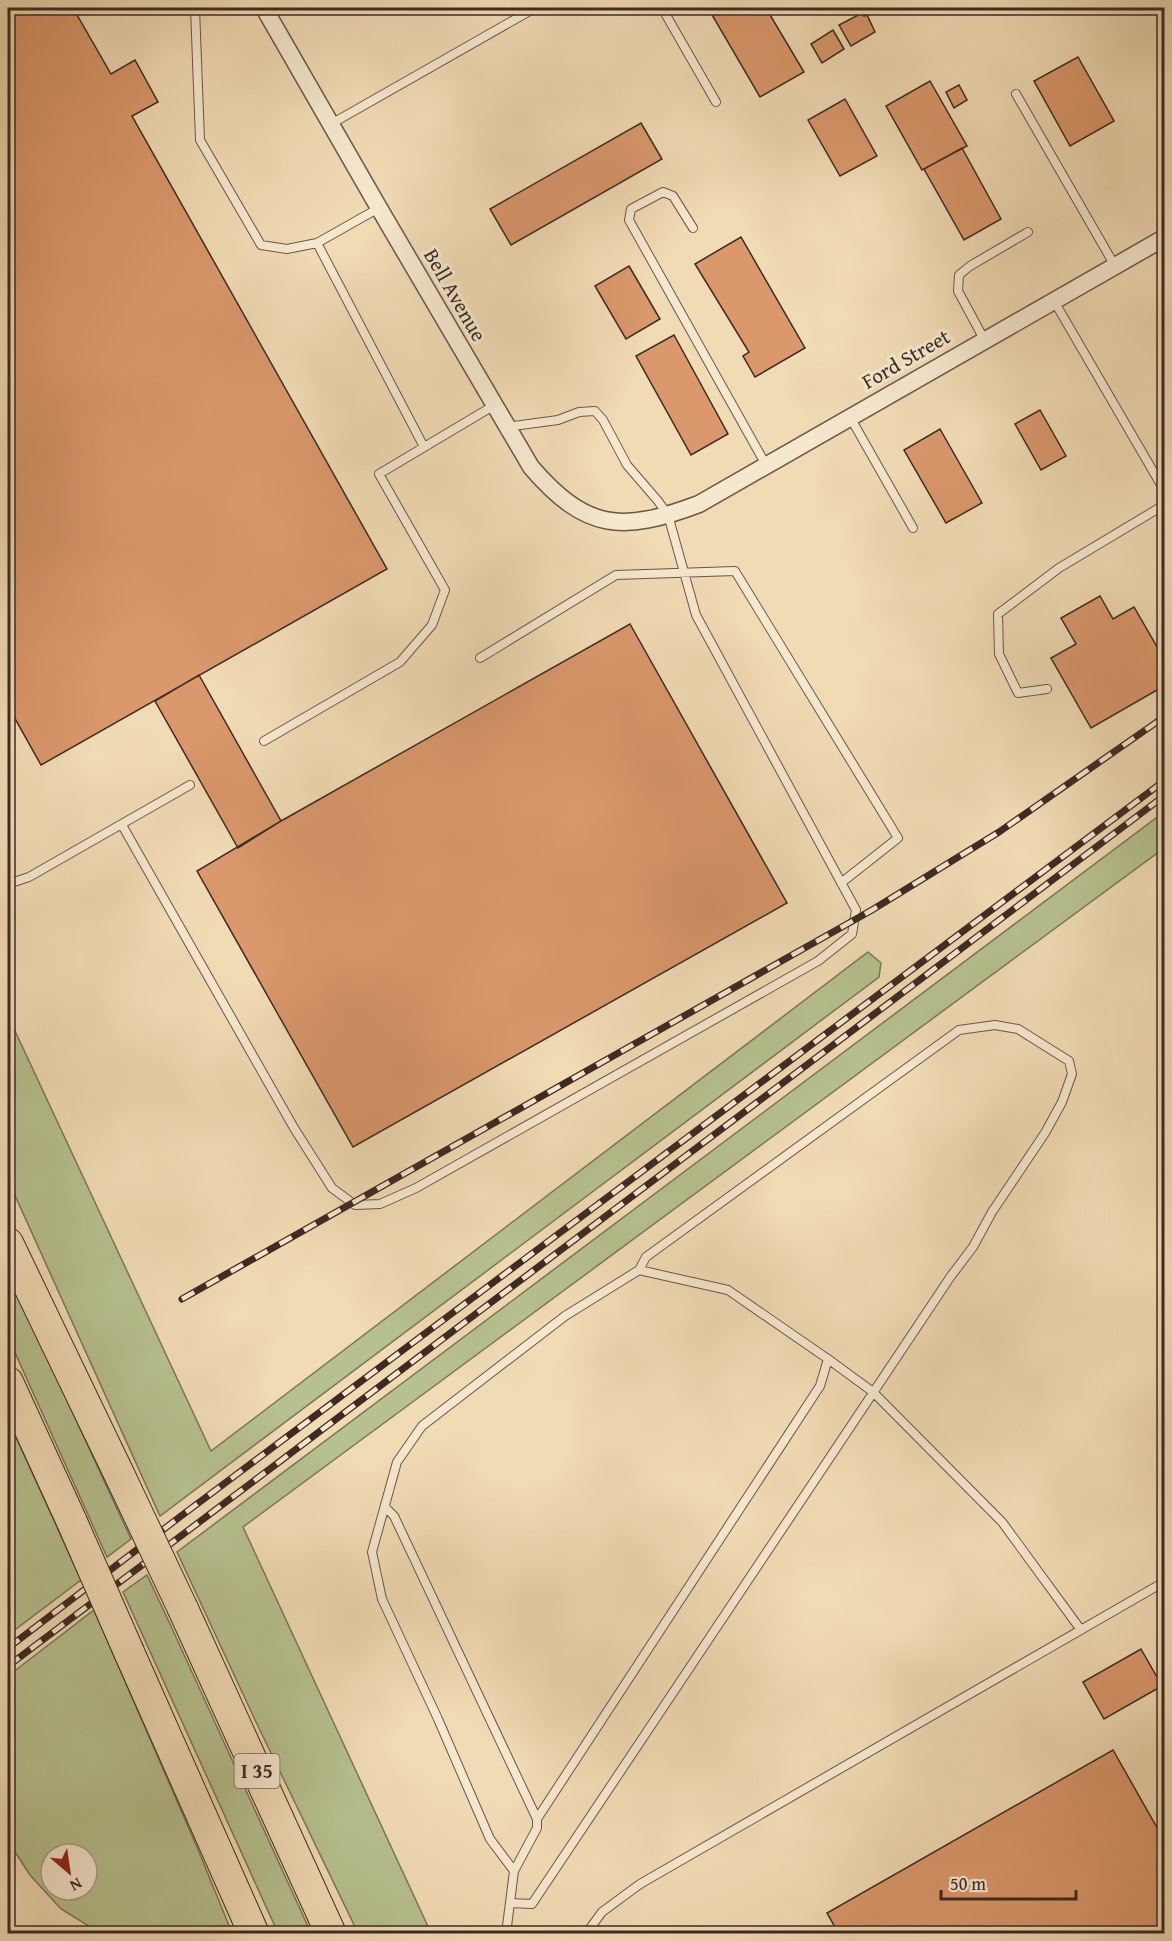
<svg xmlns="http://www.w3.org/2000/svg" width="1172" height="1941" font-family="'Gentium Book Plus',serif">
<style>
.green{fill:#b7c190;stroke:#7a765a;stroke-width:1.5;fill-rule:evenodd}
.building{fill:#da986c;stroke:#3c2a23;stroke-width:1.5}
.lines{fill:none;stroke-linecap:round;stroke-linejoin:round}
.service-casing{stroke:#695648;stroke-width:10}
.minor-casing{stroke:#695648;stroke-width:19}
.motorway-casing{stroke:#3c2a23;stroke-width:32}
.service{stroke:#f6e8cf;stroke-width:8}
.minor{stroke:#f6e8cf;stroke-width:16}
.motorway{stroke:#f1dbb5;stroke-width:30}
.rail-casing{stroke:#3c2a23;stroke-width:7}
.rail{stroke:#f6e8cf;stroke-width:4.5;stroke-dasharray:14;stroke-linecap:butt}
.motorway-bridge-casing{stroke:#3c2a23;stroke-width:32;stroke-linecap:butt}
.motorway-bridge{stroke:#f1dbb5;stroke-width:30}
.labels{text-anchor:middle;stroke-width:6;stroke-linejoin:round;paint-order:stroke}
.shield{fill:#f6e8cf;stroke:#746357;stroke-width:1.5}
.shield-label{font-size:20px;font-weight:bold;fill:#3c2a23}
.street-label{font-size:21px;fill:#3c2a23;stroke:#f6e8cf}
</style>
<rect width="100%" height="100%" fill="#f1dbb5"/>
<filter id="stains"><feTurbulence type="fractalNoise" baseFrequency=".00333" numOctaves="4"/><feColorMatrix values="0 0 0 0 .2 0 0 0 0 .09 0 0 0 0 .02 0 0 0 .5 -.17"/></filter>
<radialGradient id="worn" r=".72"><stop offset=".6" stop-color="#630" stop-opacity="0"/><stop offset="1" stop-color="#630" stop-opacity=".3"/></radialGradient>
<!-- green -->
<path class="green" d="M1164,812V848L243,1527L431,1933H358L256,1722L177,1552Z
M868,952L881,963L879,977L160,1516L8,1180V1016L211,1451Z
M8,1273L131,1539L107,1557L8,1337Z
M8,1420L81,1580L8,1635Z
M147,1575L170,1624L311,1933H278L123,1592Z
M94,1610L197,1847L232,1933H100L61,1909L30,1875L8,1841V1676ZM51,1854H87V1890H51Z"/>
<!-- building -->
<path class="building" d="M8,8H73L111,74L135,60L158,102L132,116L387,569L41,765L8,706Z
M708,8H766L804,72L760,97Z
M862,13L864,16L867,15L875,32L851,46L839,25Z
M833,30L844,49L822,63L811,44Z
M1078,57L1114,121L1070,146L1034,81Z
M930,81L967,146L922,170L886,106Z
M959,85L967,100L954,108L946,92Z
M845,99L877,156L840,176L808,120Z
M641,123L662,159L511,245L490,209Z
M962,148L1001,219L964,240L924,169Z
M741,237L805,348L755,377L743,356L749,352L695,264Z
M629,266L660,319L626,339L595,286Z
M674,335L728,434L691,455L636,356Z
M1040,410L1066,456L1041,470L1015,424Z
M940,429L982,503L946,523L904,450Z
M1100,596L1113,619L1134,607L1164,659V686L1091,728L1051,658L1076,644L1061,618Z
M630,624L787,903L353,1147L197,871L281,821Z
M199,675L281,821L238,848L155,701Z
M1141,1649L1162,1686L1104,1719L1083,1682Z
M1113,1750L1164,1840V1934H839L827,1913Z"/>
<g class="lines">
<defs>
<path id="service" d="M195,8L200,140L261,245L287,249L317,243L379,208
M662,8L716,102
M1016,94L1115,266
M331,124L535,8
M693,228L673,196L663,192L631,209L629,220L766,465
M317,243L424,447
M1054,301L1164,490
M985,341L958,291L959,275L970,266L1028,232
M850,417L913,528
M480,658L616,575L735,571L898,838L841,883
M1047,689L1018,693L999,654L998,614L1059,568L1164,505
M264,741L400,662L432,625L445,590L379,474L493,406
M122,825L294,1128L332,1188L355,1205L380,1204L416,1188L818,961L852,934L856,910L696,615L668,515L658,501L627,465L603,420L595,411L579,412L558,420L506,427
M8,884L29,877L190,785
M828,1359L873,1392L1002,1522L1081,1630
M385,1507L394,1516L537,1819
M510,1903L532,1904L951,1276L973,1247L992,1212L1045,1133L1062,1102L1072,1074L1069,1061L1018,1029L995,1025L959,1030L646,1257L639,1270L565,1316L422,1426L397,1462L372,1552L382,1599L438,1719L490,1839L514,1871
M506,1934L514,1871L537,1828V1819L820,1386L828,1359L728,1290L639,1270
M586,1934L602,1912L640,1884L1164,1582"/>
<path id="minor" d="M264,8L379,208L531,467C586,531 622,533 699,504L1164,238"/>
<path id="motorway" d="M8,1243L121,1478
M8,1382L72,1522
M183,1609L331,1934
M129,1652L254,1934"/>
</defs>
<!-- service casing -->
<use href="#service" class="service-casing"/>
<!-- minor casing -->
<use href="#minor" class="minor-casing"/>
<!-- motorway casing -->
<use href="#motorway" class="motorway-casing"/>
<!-- service -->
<use href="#service" class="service"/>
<!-- minor -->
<use href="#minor" class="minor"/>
<!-- motorway -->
<use href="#motorway" class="motorway"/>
<defs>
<path id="rail" d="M182,1299L872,910L999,832L1164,717
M8,1648L181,1516L1164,781
M8,1666L1164,796"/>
</defs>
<!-- rail casing -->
<use href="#rail" class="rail-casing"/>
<!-- rail -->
<use href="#rail" class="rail"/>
<defs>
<path id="motorway-bridge" d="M121,1478L183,1609
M72,1522L129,1652"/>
</defs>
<!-- motorway-bridge casing -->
<use href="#motorway-bridge" class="motorway-bridge-casing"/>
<!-- motorway-bridge -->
<use href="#motorway-bridge" class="motorway-bridge"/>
</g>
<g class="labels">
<!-- shield labels -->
<rect class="shield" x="234.5" y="1754" width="45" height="34" rx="4.5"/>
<g class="shield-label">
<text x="257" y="1778">I 35</text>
</g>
<!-- street labels -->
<g class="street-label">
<text transform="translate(455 295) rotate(60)" y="7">Bell Avenue</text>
<text transform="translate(906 359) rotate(-30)" y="7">Ford Street</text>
</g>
</g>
<!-- margin -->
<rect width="1172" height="1941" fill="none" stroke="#f1dbb5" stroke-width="30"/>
<rect x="9" y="9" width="1154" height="1923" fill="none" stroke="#3c2a23" stroke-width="3"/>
<rect x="15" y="15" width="1142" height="1911" fill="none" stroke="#3c2a23" stroke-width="1.5"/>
<!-- north arrow -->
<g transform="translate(69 1872) rotate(151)"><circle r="28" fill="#f6e8cf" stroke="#ac9c8a" stroke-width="1.5"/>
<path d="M0-4.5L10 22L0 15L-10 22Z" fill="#8f2418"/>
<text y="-9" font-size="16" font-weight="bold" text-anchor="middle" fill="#3c2a23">N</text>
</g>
<!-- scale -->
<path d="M941 1890v9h135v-9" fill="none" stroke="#3c2a23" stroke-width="3"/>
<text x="950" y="1890" font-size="18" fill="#3c2a23" stroke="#f6e8cf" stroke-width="4.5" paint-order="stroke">50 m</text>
<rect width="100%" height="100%" filter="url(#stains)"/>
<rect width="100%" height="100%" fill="url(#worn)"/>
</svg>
